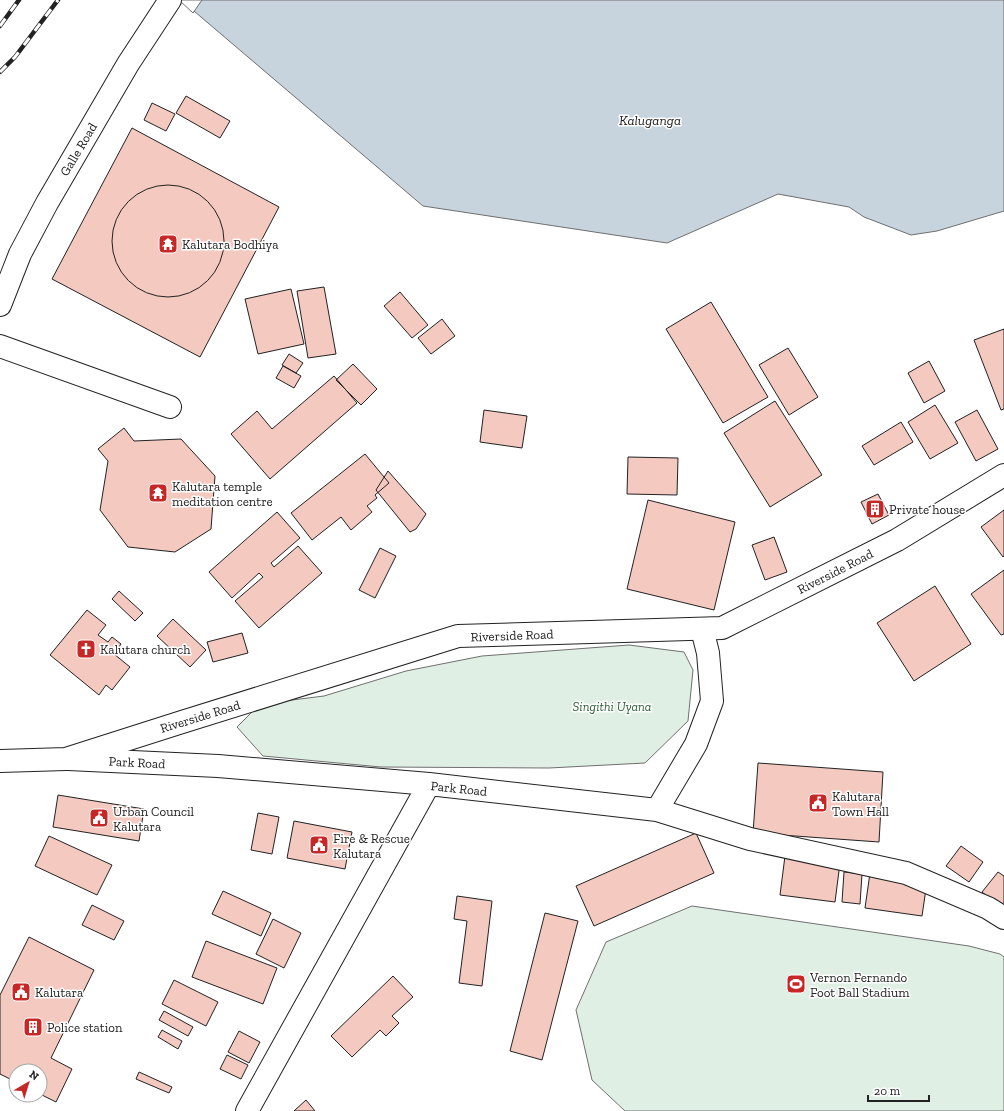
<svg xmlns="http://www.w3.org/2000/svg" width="1004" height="1111" font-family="'Zilla Slab',serif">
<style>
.green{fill:#e0efe3;stroke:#6f6f6f}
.water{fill:#c7d3dd;stroke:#6f6f6f}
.pier{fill:#fff;stroke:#6f6f6f}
.building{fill:#f3c9c0;stroke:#222}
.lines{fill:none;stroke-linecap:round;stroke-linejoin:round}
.minor-casing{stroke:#222;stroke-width:24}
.major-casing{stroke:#222;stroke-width:24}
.highway-casing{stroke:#222;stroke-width:24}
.minor{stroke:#fff;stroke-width:22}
.major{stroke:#fff;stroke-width:22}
.highway{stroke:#fff;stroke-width:22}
.rail-casing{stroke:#222;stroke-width:4.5}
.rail{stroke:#fff;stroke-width:3;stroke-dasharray:9;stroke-linecap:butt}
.labels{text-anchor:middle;stroke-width:3;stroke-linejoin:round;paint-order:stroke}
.street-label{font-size:13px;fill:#222;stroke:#fff}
.poi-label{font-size:13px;fill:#222;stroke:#fff;text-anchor:start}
.park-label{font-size:13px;font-style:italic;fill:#2f5e38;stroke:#fff}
.water-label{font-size:14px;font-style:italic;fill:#222;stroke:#fff}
</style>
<rect width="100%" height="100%" fill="#fff"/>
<!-- green -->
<path class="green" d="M629,645L684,652L693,670L688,721L645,763L549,768L381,767L263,756L237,727L260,704L324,696L406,671L482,656Z
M692,906L969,946L1000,954L1004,957V1111H625L592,1080L576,1010L606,942Z"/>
<!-- water -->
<path class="water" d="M181,0H1004V211L937,231L911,235L864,217L849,207L778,194L667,243L423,206Z"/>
<!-- pier -->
<path class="pier" d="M179,0H202L193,13Z"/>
<!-- building -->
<path class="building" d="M186,96L230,121L220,138L176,113Z
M152,103L175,114L166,131L144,120Z
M132,128L279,207L200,357L52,279Z
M112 241a56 56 0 1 1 112 0a56 56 0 1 1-112 0Z
M324,287L336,354L308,358L297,291Z
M291,289L304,344L258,354L245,299Z
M400,292L428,325L412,338L384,306Z
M711,302L768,397L723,423L666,329Z
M442,319L455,336L431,354L418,338Z
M1004,329V409L1001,410L974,340Z
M788,348L818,397L789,415L759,365Z
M289,354L303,363L296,373L282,365Z
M929,361L945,391L924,403L908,373Z
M353,364L377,389L361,405L336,380Z
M283,366L301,376L294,388L276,378Z
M334,376L357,403L270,479L231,434L257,411L272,429Z
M775,401L822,475L770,507L724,433Z
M935,405L958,443L930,459L908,422Z
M484,410L527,416L522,448L480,442Z
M977,410L998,449L976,461L955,422Z
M901,422L913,442L874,465L862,446Z
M124,428L134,441L181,439L215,476L211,529L175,552L128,547L100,510L108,461L98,449Z
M365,454L389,483L375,495L377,498L367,506L372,512L351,530L341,517L312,540L291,513Z
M628,457L678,458L677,495L627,494Z
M388,471L426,514L416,529L410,532L376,490Z
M878,494L889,515L872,524L861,502Z
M648,500L735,522L714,610L627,589Z
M1004,510V556L1003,557L981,527Z
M277,512L300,538L271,563L274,567L298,546L322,573L259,628L235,601L263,577L259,573L232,598L209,572Z
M774,537L787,572L765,580L752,545Z
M380,548L396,556L375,598L359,590Z
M1004,570V634L1001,635L971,594Z
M935,586L971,644L914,681L877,623Z
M119,591L143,613L135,621L112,599Z
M87,610L106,625L98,635L108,642L112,637L121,644L114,654L130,667L112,690L106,685L99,695L50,655Z
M173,619L206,650L190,667L157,636Z
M242,633L248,653L213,662L207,642Z
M758,763L883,772L879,842L753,833Z
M58,795L144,809L139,841L53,827Z
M258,813L279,817L272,854L251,850Z
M294,821L352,832L345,869L287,858Z
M696,833L714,873L594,926L576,886Z
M49,836L112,865L97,895L35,866Z
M961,846L983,862L969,882L946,866Z
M785,856L840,863L835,902L780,895Z
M844,872L862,874L860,904L842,902Z
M998,872L1004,876V910L982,892Z
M870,873L927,882L922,916L865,908Z
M223,891L271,913L261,936L212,914Z
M457,896L492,901L482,986L459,983L467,921L454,919Z
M92,905L124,921L114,940L82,925Z
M545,913L578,921L542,1060L510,1051Z
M273,919L301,933L284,968L256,954Z
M29,937L94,970L51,1058L72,1069L56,1102L40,1094V1071H16V1082L0,1074V995Z
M206,941L277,968L263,1004L192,977Z
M393,976L413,997L392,1016L399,1023L386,1036L380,1030L352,1057L331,1036Z
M174,980L218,1002L206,1026L162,1004Z
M164,1011L193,1027L188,1036L159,1020Z
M162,1030L182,1041L178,1049L158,1037Z
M239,1031L260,1042L249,1063L228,1052Z
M227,1055L248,1065L241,1079L220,1069Z
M139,1072L172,1087L169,1093L136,1079Z
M306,1100L315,1111H294Z"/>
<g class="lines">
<defs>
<path id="minor" d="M0,346L170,407
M68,759L218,766L429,784L657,810L696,744L712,701L708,653L702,629
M657,810L750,839L906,873L988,908L1004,918
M247,1111L429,784"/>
<path id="major" d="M0,761L66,759L182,722L458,636L722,628L897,540L1004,475"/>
<path id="highway" d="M0,305L20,254L47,203L128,64L170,0"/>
</defs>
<!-- minor casing -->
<use href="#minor" class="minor-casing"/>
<!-- major casing -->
<use href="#major" class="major-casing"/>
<!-- highway casing -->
<use href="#highway" class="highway-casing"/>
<!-- minor -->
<use href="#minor" class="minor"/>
<!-- major -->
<use href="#major" class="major"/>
<!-- highway -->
<use href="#highway" class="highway"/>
<defs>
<path id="rail" d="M0,26L19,0
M0,72L15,57L58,0"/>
</defs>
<!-- rail casing -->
<use href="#rail" class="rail-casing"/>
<!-- rail -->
<use href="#rail" class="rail"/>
</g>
<!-- icons -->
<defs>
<symbol id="temple-square" viewBox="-11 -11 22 22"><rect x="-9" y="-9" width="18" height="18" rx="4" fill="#c62828" stroke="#fff"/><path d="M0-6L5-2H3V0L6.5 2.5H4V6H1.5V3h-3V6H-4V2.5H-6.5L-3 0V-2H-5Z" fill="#fff"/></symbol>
<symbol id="building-square" viewBox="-11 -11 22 22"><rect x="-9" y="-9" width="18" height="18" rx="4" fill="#c62828" stroke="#fff"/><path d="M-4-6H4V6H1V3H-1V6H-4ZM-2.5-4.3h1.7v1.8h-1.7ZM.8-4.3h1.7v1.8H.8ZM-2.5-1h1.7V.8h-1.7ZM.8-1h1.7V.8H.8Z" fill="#fff"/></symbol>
<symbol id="church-square" viewBox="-11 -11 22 22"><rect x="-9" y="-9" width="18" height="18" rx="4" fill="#c62828" stroke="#fff"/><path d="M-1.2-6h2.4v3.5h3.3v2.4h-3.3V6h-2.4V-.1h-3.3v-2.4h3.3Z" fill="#fff"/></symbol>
<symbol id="civic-square" viewBox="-11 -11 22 22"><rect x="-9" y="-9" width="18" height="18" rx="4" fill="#c62828" stroke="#fff"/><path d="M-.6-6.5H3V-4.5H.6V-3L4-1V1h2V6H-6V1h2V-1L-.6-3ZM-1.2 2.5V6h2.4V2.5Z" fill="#fff"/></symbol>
<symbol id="stadium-square" viewBox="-11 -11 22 22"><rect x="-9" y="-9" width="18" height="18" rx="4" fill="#c62828" stroke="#fff"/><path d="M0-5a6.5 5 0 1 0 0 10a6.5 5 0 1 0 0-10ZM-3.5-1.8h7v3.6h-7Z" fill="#fff"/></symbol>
</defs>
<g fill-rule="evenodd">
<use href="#temple-square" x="157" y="233" width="22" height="22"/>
<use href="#temple-square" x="147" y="482" width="22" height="22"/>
<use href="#building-square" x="864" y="498" width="22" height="22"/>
<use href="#church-square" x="75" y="638" width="22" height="22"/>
<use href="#civic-square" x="807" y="792" width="22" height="22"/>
<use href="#civic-square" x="88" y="807" width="22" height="22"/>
<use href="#civic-square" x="308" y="834" width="22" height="22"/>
<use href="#stadium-square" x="785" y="973" width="22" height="22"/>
<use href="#civic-square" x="10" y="981" width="22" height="22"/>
<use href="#building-square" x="22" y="1016" width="22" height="22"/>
</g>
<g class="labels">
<!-- street labels -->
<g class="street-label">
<text transform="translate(78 149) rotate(-59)" y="5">Galle Road</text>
<text transform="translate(835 571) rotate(-27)" y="5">Riverside Road</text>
<text transform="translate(512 635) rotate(-2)" y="5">Riverside Road</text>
<text transform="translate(200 716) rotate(-17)" y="5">Riverside Road</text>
<text transform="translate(137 762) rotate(3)" y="5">Park Road</text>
<text transform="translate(459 788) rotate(6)" y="5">Park Road</text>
</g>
<!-- poi labels -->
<g class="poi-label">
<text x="182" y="249">Kalutara Bodhiya</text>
<text x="172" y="491">Kalutara temple<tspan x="172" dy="15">meditation centre</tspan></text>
<text x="889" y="514">Private house</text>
<text x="100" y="654">Kalutara church</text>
<text x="832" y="801">Kalutara<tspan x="832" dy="15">Town Hall</tspan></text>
<text x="113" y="816">Urban Council<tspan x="113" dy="15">Kalutara</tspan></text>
<text x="333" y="843">Fire &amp; Rescue<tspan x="333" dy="15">Kalutara</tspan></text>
<text x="810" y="982">Vernon Fernando<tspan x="810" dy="15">Foot Ball Stadium</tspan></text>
<text x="35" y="997">Kalutara</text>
<text x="47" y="1032">Police station</text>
</g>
<!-- park labels -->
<g class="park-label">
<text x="612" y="711">Singithi Uyana</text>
</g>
<!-- water labels -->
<g class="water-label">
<text x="650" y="125">Kaluganga</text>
</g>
</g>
<!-- north arrow -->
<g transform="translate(28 1083) rotate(38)"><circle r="19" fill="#ffffff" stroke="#a7a7a7"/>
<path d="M0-3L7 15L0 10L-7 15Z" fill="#c62828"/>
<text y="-6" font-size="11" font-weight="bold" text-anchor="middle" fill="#222222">N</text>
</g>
<!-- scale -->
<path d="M868 1095v6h61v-6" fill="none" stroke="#222222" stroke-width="2"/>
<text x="874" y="1095" font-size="12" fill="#222222" stroke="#ffffff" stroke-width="3" paint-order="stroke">20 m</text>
</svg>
